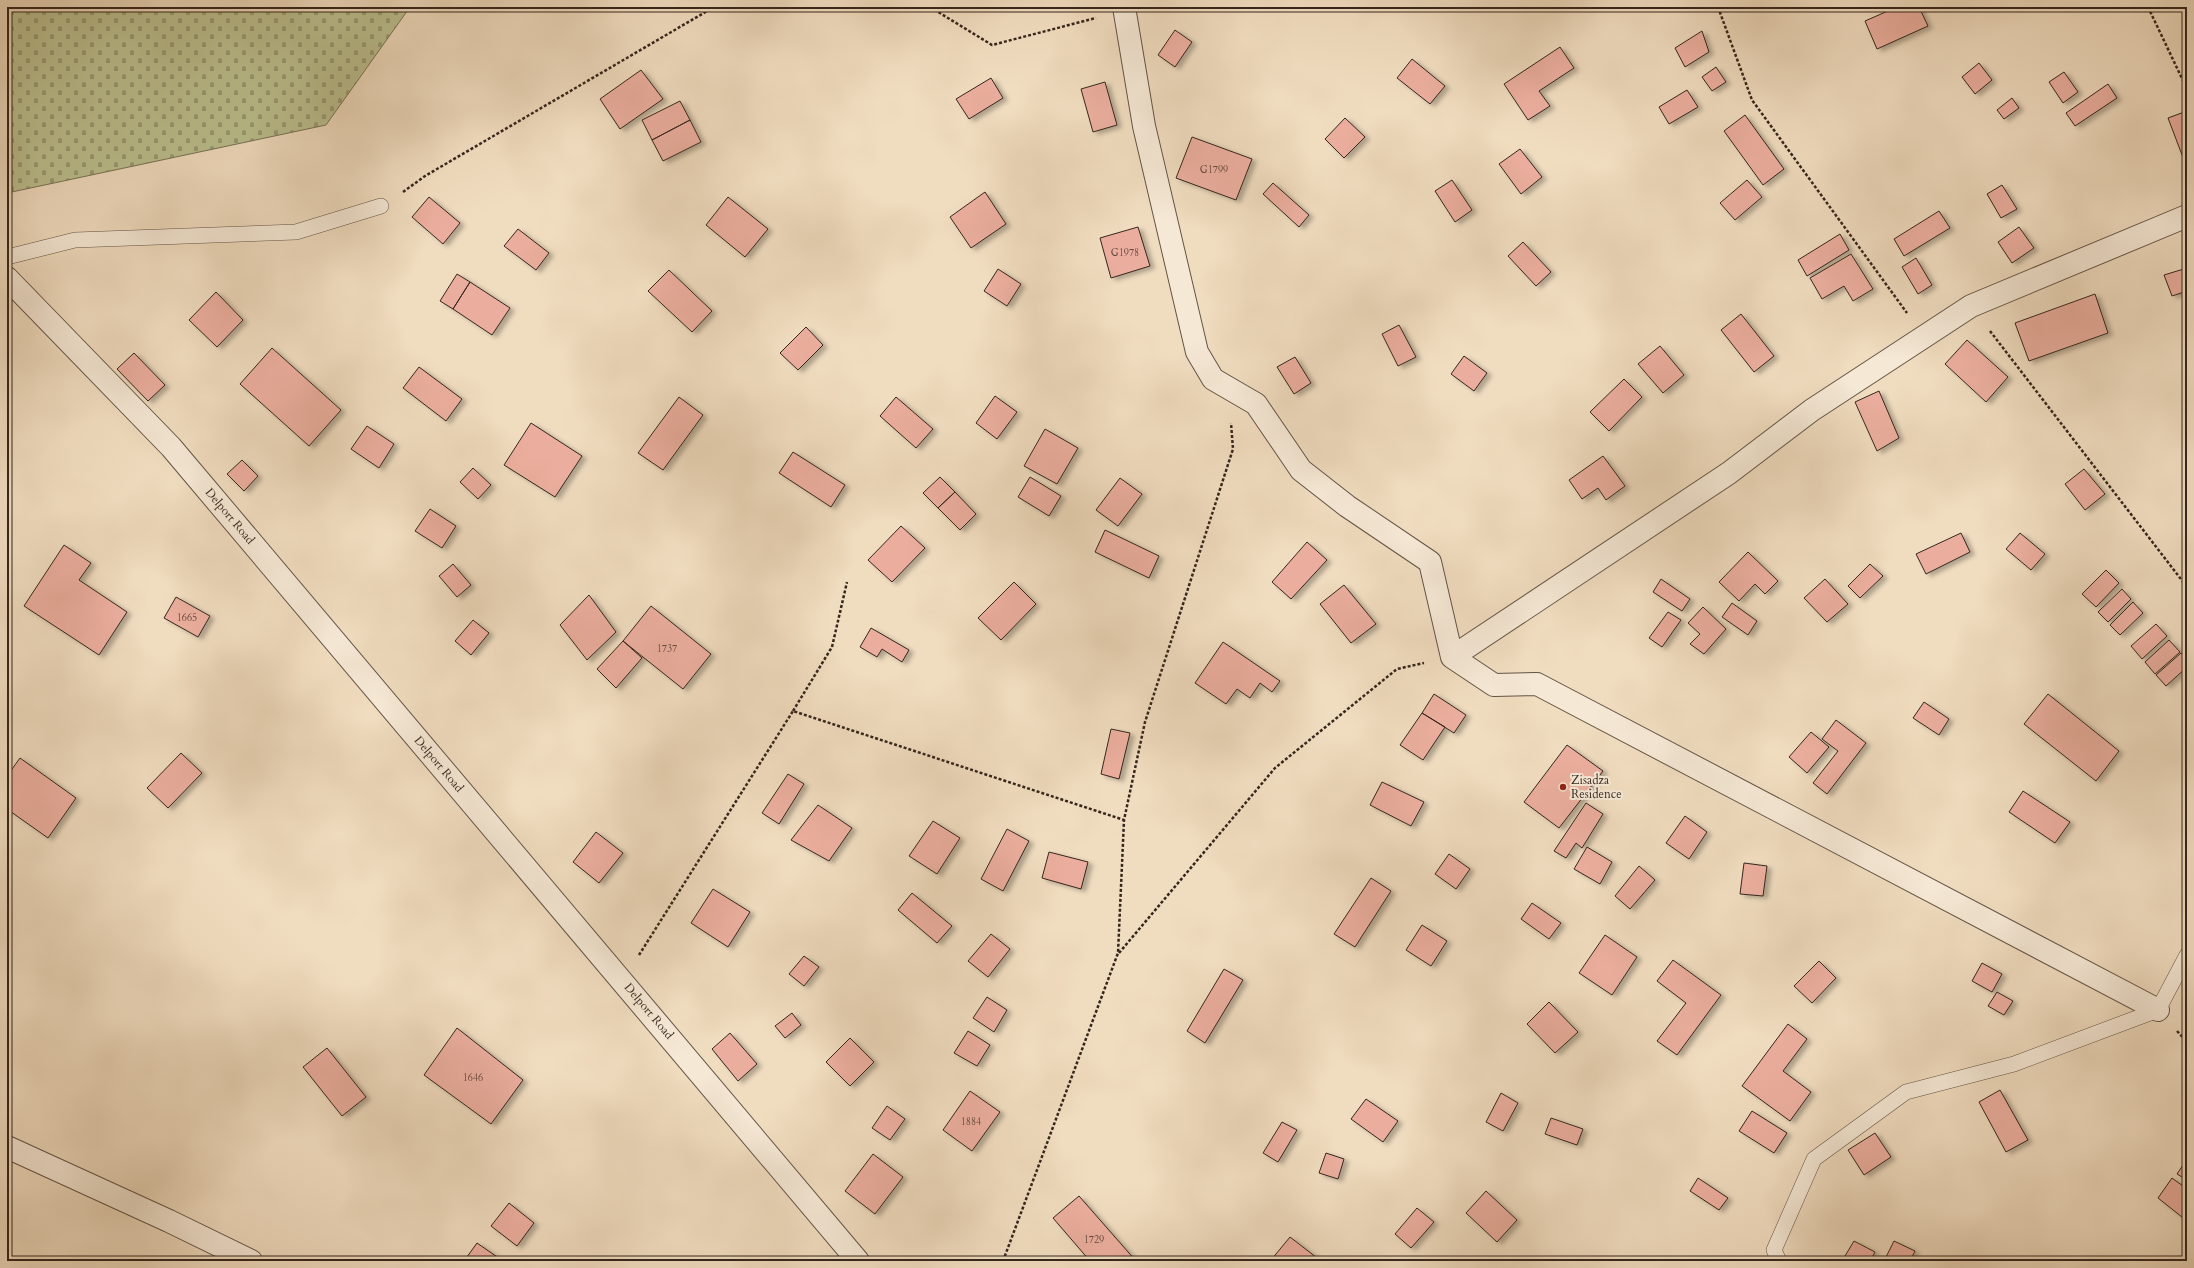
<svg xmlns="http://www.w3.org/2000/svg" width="2194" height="1268" font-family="Cardo,serif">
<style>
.cemetery{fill:url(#cemetery-stones);stroke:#787356}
.building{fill:#ebae9e;stroke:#35261d;filter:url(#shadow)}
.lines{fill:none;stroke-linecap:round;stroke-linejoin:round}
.service-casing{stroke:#645446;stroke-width:16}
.minor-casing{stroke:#645446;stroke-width:24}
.tertiary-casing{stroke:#645446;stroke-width:24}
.path{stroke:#35261d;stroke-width:2.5;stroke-dasharray:3 2;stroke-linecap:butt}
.service{stroke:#f5e8d5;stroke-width:15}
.minor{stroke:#f5e8d5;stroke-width:22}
.tertiary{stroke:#f5e8d5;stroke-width:22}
.poi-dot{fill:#8f2418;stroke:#f5e8d5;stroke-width:1.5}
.labels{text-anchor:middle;stroke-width:4;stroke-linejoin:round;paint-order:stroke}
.number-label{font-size:10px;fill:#62483d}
.street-label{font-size:12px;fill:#35261d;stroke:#f5e8d5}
.poi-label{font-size:12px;fill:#35261d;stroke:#f5e8d5;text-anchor:start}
</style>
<defs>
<pattern id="cemetery-stones" width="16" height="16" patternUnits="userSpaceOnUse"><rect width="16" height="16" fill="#bcc090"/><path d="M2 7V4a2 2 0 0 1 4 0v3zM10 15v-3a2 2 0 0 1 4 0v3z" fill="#9a9c75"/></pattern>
<filter id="shadow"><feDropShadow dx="4.5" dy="2.5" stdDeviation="2" flood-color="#0004"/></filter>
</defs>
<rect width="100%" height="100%" fill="#f0dcbf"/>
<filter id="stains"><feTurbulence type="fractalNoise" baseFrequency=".005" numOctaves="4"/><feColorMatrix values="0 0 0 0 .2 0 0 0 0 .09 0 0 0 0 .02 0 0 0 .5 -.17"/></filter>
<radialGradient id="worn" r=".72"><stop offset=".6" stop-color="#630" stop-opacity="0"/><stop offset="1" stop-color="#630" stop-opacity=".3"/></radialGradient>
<!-- cemetery -->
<path class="cemetery" d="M7,7H410L326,125L7,193Z"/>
<!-- building -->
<path class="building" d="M1897,7H1919L1928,26L1877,49L1865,21Z
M1175,30L1192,42L1175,67L1158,55Z
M1702,31L1709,52L1685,67L1675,48Z
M1560,47L1574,68L1539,91L1550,106L1528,120L1504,84Z
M1412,59L1445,86L1430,104L1397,78Z
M1979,63L1992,80L1975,94L1962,77Z
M1716,67L1726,82L1712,91L1702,77Z
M641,70L663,99L620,129L600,99Z
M2064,72L2078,92L2063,103L2049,82Z
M991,78L1003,98L969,119L956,99Z
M1105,82L1117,125L1093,132L1081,89Z
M2108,84L2117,98L2075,126L2066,113Z
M1687,90L1698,107L1669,124L1659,107Z
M2012,98L2019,108L2004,119L1997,110Z
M680,101L690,120L652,140L642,120Z
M2187,111V168L2168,118Z
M1745,115L1784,169L1763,185L1724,131Z
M1345,118L1365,137L1344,158L1325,139Z
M690,120L701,142L663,161L652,140Z
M1192,137L1252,159L1236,200L1176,178Z
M1520,149L1542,177L1521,194L1499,164Z
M1452,180L1472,210L1455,222L1435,191Z
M1747,180L1762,197L1735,220L1720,203Z
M1273,183L1309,215L1299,227L1263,194Z
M2002,185L2017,209L2001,218L1987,194Z
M985,192L1006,224L971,248L950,217Z
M429,197L460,223L443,244L412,217Z
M728,197L768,229L745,257L706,225Z
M1939,211L1950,228L1904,256L1894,239Z
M1138,227L1150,266L1111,278L1100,238Z
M2019,227L2034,248L2012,263L1998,242Z
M518,229L549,253L536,270L504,246Z
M1840,234L1849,250L1807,276L1798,260Z
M1523,242L1551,272L1536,286L1508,256Z
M1851,254L1873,289L1853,301L1844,286L1822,299L1810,278Z
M1916,258L1932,285L1918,294L1902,267Z
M2187,268V291L2172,296L2164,275Z
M998,269L1021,284L1007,306L984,291Z
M669,270L712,311L692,332L648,291Z
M457,274L470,282L453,309L440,301Z
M470,282L510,308L492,335L453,309Z
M216,292L243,320L217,347L189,320Z
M2095,294L2108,333L2029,361L2015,323Z
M1741,314L1774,356L1754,372L1721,330Z
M1399,325L1416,357L1398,366L1382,334Z
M806,327L823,345L798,370L780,353Z
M1967,340L2008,377L1986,402L1945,364Z
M1660,346L1684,375L1663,393L1638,364Z
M272,348L341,410L309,446L240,384Z
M134,353L165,385L148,401L117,369Z
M1464,356L1487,373L1474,391L1451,374Z
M1295,357L1311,383L1294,394L1277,367Z
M419,367L462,399L446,421L403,388Z
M1624,379L1642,397L1609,431L1590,412Z
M1879,391L1899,438L1877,451L1855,402Z
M995,396L1017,412L997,439L976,423Z
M679,397L703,415L663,470L638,453Z
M896,397L933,429L916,448L880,416Z
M531,423L582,456L555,497L504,465Z
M367,426L394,444L379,468L351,449Z
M1045,429L1078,448L1057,484L1024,466Z
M793,452L845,485L831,507L779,473Z
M1603,456L1625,486L1606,500L1598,488L1582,499L1569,480Z
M242,460L258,476L244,491L227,474Z
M473,468L491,485L478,499L460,482Z
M2084,469L2105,494L2085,510L2065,484Z
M940,477L955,492L938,508L923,493Z
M1030,477L1061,496L1049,516L1018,497Z
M1120,478L1142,494L1118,526L1096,510Z
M955,492L976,514L960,530L938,508Z
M430,509L456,526L442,548L415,531Z
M901,526L925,548L892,582L868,560Z
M1105,530L1159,556L1149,578L1095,552Z
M1961,533L1970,552L1926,574L1916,554Z
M2020,533L2045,554L2031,570L2006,549Z
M1307,542L1327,560L1291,599L1272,582Z
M64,545L91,563L79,580L127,612L99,655L24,606Z
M1748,552L1778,581L1765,594L1755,584L1739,601L1719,582Z
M453,564L471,585L457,597L439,576Z
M1870,564L1883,576L1860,598L1848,586Z
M2106,570L2119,583L2096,607L2082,594Z
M1661,579L1690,599L1682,611L1653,592Z
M1825,579L1848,604L1827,622L1804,598Z
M1014,582L1036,604L1001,640L978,618Z
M1344,585L1376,624L1351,643L1320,604Z
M2122,589L2131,599L2108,622L2098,612Z
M589,595L616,632L587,660L560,625Z
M176,597L210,616L198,637L164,618Z
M2133,602L2143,613L2120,635L2110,625Z
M1732,603L1757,621L1748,635L1722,617Z
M651,606L711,654L683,689L623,641Z
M1703,607L1726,629L1704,654L1690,644L1700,634L1688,623Z
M1668,612L1681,620L1662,647L1649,638Z
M473,620L489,633L471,655L455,641Z
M2156,624L2167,636L2142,659L2131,646Z
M871,628L909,650L902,662L882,649L877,657L860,647Z
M2169,640L2180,652L2155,674L2145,662Z
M623,641L642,658L616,688L597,669Z
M1223,642L1280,681L1272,692L1260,683L1250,698L1237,689L1226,704L1195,683Z
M2181,653L2187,660V667L2166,686L2156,675Z
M1434,694L1466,715L1454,733L1422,713Z
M2048,694L2119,751L2096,781L2024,724Z
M1924,702L1949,719L1939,735L1913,718Z
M1422,713L1445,727L1423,760L1400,745Z
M1836,720L1866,743L1827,794L1813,783L1838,751L1822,739Z
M1111,729L1130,733L1119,779L1101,774Z
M1811,732L1829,747L1807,773L1789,757Z
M1567,745L1603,771L1559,828L1524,802Z
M181,753L202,773L168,808L147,788Z
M20,758L76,798L48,838L7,809V776Z
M788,774L804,784L779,824L762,813Z
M1382,782L1424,802L1411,826L1370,805Z
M2023,791L2070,822L2055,843L2009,812Z
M1586,803L1603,814L1582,848L1576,843L1566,858L1554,851Z
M818,805L852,828L829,861L791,840Z
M1685,816L1707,832L1689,859L1666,843Z
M933,821L960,838L937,874L909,856Z
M1007,829L1029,841L1003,891L981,879Z
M596,832L623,853L599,883L573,862Z
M1587,847L1612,862L1600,884L1574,869Z
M1049,852L1088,862L1081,889L1042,878Z
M1449,854L1470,869L1456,889L1435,874Z
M1744,863L1767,866L1763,896L1740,894Z
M1639,866L1655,880L1630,909L1615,896Z
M1371,878L1391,891L1355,947L1334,934Z
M713,889L750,912L728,947L691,923Z
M912,893L952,926L937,943L898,910Z
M1532,903L1561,923L1549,939L1521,919Z
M1422,925L1447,941L1431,966L1406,950Z
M991,934L1010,949L988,977L968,961Z
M1605,935L1637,957L1612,995L1579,973Z
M804,956L819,967L804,986L789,974Z
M1673,960L1721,995L1677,1055L1657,1041L1686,1003L1657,981Z
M1819,961L1836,978L1812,1003L1794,986Z
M1982,963L2002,974L1992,992L1972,981Z
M1224,969L1243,980L1205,1043L1187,1031Z
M1997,992L2013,1001L2004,1015L1988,1006Z
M987,997L1007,1010L994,1032L973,1018Z
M1549,1002L1578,1032L1555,1053L1527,1024Z
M792,1013L801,1025L785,1038L775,1026Z
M1788,1024L1807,1039L1783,1071L1811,1092L1790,1121L1742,1086Z
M457,1028L523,1080L491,1124L424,1075Z
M968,1031L990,1045L977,1066L954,1053Z
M730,1033L757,1064L738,1081L712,1049Z
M850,1038L874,1062L850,1086L826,1062Z
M327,1048L366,1097L342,1116L303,1067Z
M2000,1090L2028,1140L2006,1152L1979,1102Z
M970,1091L1000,1112L972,1151L943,1130Z
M1501,1093L1518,1103L1503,1131L1486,1122Z
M1366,1099L1398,1121L1383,1142L1351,1119Z
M887,1106L905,1119L890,1140L872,1128Z
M1752,1111L1787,1133L1774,1153L1739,1131Z
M1551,1118L1583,1129L1577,1145L1545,1134Z
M1282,1122L1297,1130L1278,1162L1263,1153Z
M1875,1133L1891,1157L1864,1175L1848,1150Z
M1326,1153L1344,1159L1338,1179L1319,1173Z
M873,1154L903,1177L875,1214L845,1191Z
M2187,1159V1180L2177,1174Z
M1698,1178L1728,1198L1719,1210L1690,1191Z
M2172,1178L2187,1189V1221L2158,1198Z
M1486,1191L1517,1220L1497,1242L1466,1213Z
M1079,1196L1136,1261H1090L1053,1218Z
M509,1203L534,1223L517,1246L491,1226Z
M1417,1208L1434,1222L1411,1248L1395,1234Z
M1290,1237L1321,1261L1271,1260Z
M1854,1241L1875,1252L1870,1261H1842Z
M1894,1241L1915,1251L1910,1261H1884Z
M477,1243L503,1261H464Z"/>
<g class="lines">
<defs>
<path id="service" d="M7,257L75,240L296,232L381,206
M1779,1261L1774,1250L1814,1159L1906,1092L2014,1064L2158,1010L2187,955"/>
<path id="minor" d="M1124,7L1144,126L1197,352L1213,379L1256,404L1301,470L1347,506L1430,562L1452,657L1494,685L1537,684L2158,1010
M1452,657L1729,473L1812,410L1971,306L2187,216
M7,1147L169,1221L251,1261"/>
<path id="tertiary" d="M7,278L171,447L858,1261"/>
</defs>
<!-- service casing -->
<use href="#service" class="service-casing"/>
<!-- minor casing -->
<use href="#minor" class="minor-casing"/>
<!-- tertiary casing -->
<use href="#tertiary" class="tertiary-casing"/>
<!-- path -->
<path class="path" d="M930,7L992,45L1096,18
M1718,7L1752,100L1907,313
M2148,7L2187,89
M403,192L425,176L714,7
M1990,331L2187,587
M793,711L832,647L847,582
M1119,953L1275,768L1397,669L1424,663
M639,955L793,711L1124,820
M2177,1031L2187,1042
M1003,1261L1118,953L1124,820L1145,722L1233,449L1231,423"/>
<!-- service -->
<use href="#service" class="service"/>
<!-- minor -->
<use href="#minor" class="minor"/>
<!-- tertiary -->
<use href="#tertiary" class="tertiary"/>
</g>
<!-- markers -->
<circle class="poi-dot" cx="1563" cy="787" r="4"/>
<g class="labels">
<!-- number labels -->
<g class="number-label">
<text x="1214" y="173">G1799</text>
<text x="1125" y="256">G1978</text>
<text x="187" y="621">1665</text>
<text x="667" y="652">1737</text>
<text x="473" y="1081">1646</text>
<text x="971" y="1125">1884</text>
<text x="1094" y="1243">1729</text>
</g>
<!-- street labels -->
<g class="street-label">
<text transform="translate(230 516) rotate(50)" y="4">Delport Road</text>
<text transform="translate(439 764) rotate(50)" y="4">Delport Road</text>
<text transform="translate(649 1011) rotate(50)" y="4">Delport Road</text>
</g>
<!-- poi labels -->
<g class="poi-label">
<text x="1571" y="784">Zisadza<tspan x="1571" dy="14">Residence</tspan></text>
</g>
</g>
<!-- margin -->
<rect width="2194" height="1268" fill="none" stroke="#f0dcbf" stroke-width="24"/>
<rect x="8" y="8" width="2178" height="1252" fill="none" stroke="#35261d" stroke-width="2"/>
<rect x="12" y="12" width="2170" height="1244" fill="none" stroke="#35261d"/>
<rect width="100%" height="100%" filter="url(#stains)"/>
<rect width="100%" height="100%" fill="url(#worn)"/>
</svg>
